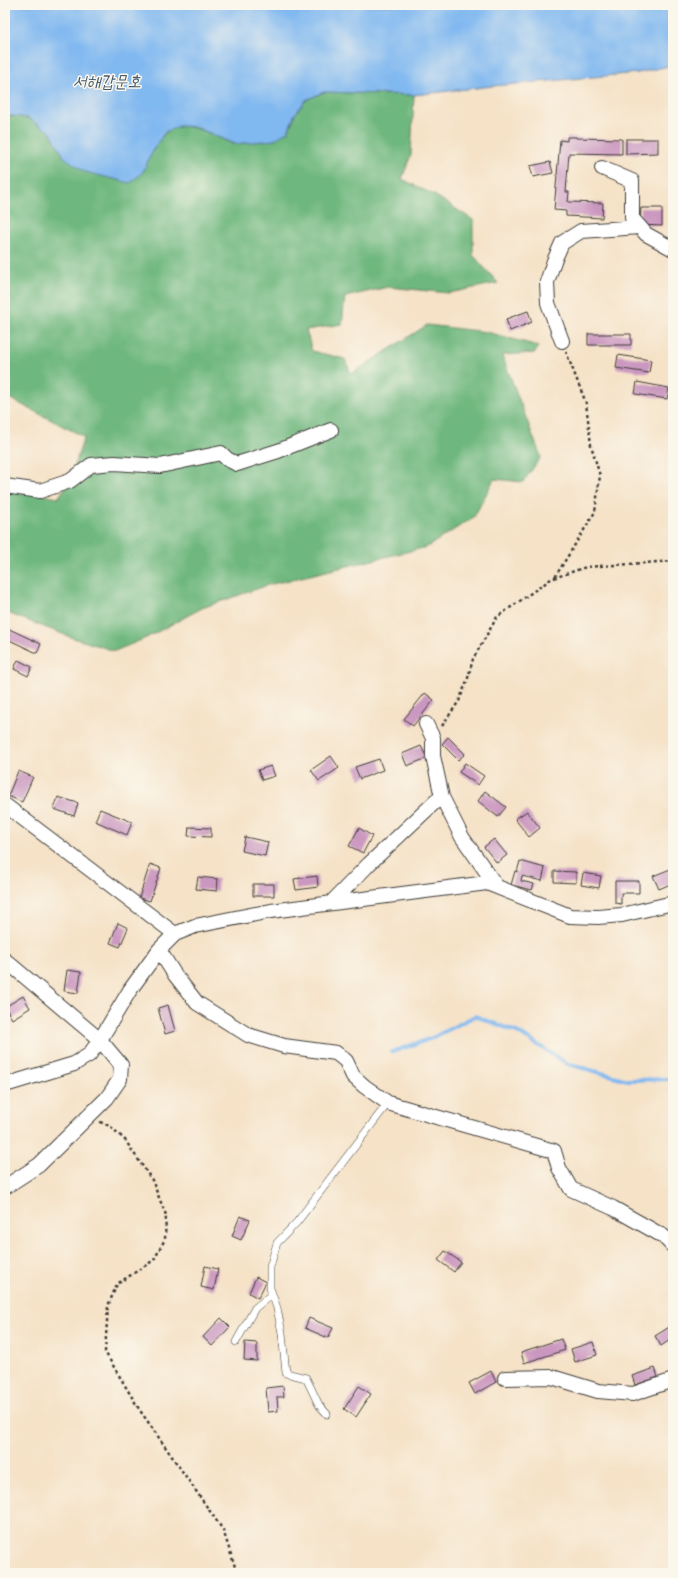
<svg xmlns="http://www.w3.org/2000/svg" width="678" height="1578" font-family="Caveat,'Poor Story',sans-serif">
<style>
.forest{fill:#6eb77e;stroke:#456a4d}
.water{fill:#80b8f0;stroke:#4e6a86}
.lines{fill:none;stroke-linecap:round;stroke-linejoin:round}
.stream{stroke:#80b8f0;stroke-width:4}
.building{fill:#ca97c0}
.service-casing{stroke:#3d3a36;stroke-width:8}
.minor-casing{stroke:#3d3a36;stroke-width:16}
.path{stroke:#3d3a36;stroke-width:2.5;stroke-dasharray:3 3;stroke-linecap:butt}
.service{stroke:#fff;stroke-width:7}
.minor{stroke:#fff;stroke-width:14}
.labels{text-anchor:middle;stroke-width:3;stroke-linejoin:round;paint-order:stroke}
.water-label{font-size:17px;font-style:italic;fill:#445a71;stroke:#fbf7ec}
</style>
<rect width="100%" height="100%" fill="#fbf7ec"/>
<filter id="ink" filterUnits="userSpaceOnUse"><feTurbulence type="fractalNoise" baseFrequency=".025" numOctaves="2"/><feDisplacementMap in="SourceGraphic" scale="8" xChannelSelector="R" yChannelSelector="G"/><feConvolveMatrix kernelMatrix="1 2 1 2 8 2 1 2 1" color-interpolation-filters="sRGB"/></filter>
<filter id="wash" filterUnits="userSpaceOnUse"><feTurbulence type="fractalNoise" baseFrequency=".012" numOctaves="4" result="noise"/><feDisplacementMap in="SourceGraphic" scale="16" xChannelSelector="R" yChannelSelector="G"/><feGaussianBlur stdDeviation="0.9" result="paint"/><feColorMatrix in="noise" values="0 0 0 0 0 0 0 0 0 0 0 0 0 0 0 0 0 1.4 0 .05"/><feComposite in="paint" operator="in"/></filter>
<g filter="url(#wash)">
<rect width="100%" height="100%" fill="#f5e2c7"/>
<!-- forest -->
<path class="forest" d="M324,92L414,95L411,155L402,179L436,196L473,220V255L498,283L449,293L388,287L345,297L342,324L306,330L312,351L345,359L351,374L427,325L487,332L538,346L535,353L502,355L541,457L523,482L494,479L474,517L427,547L268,585L202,608L146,638L115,651L73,638L5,612V487L58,498L70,480L84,437L5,396V115L28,118L51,133L64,157L143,172C159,137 166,115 209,133C217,136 226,142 234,144C240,145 280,134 288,132L295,114L306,100Z"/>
<!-- water -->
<path class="water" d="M5,5H673V65L638,73L493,86L414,95L324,92L306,100L295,114L288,131L274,140L235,144L195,127L180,126L165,132L153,150L143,172L130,183L85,172L64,157L51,133L28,118L5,115Z"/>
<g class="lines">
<!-- stream -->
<path class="stream" d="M392,1052L432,1038L475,1016L517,1032L568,1064L628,1080L673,1079"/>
</g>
<g id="blocks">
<!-- building -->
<path class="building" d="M567,137H576V138L622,139V154L569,153L566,192H569L568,202L603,203L602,218L566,216V211L554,210L560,140L567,141Z
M626,139H658V153L626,154Z
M550,162L553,173L533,177L530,166Z
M641,208H662V226L640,225Z
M528,311L532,322L510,331L506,319Z
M588,334H631V345H588Z
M618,355L651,360L649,373L616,368Z
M637,382L669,388L667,399L635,394Z
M5,627L41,644L37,653L5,638Z
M18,660L32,667L28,676L14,669Z
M425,693L434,700L413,726L404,719Z
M448,737L465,754L458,760L442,744Z
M421,746L427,758L407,766L402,754Z
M331,756L339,768L319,781L311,770Z
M379,759L383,770L360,779L355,767Z
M465,763L484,776L478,785L459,772Z
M271,766L275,776L262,780L258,770Z
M18,771L33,777L22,802L8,796Z
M485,791L506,807L498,817L478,801Z
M58,797L78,803L74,816L54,809Z
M100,809L132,822L127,835L95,821Z
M527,811L540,828L529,837L515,819Z
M189,827L211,828V837L188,836Z
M359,828L372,836L363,853L349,846Z
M245,837L268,842L265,856L242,851Z
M494,839L507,855L497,863L484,847Z
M520,861L545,868L542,881L522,876L521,881L534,884L532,890L511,885L515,871L517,872Z
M150,864L161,868L150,901L139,898Z
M673,868V883L659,889L653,876Z
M554,871L576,872V883L554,882Z
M583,873L601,876L599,888L581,885Z
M317,876L318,887L296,890L294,879Z
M198,877L218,879L217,891L196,889Z
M615,881H639V893H621V904L615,903Z
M253,884H274V896H253Z
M118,923L128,928L120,947L110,943Z
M67,970L81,972L78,993L64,991Z
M23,996L30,1008L12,1019L5,1007Z
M168,1005L175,1031L165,1034L158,1008Z
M240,1216L250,1220L241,1240L232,1236Z
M445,1251L461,1262L454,1272L438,1260Z
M205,1266L218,1269L214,1290L201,1287Z
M256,1277L266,1282L258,1298L249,1293Z
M221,1318L230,1327L212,1346L203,1337Z
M309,1318L333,1328L328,1338L305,1328Z
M671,1326L673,1328V1338L661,1346L655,1336Z
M561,1339L565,1350L524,1363L521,1352Z
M245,1342L257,1343V1361L244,1360Z
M593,1342L597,1355L575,1362L571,1349Z
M655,1368L658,1377L635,1385L632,1376Z
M491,1371L496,1382L475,1394L469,1383Z
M283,1386L284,1397H277L278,1411L268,1412L266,1388Z
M359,1386L371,1394L356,1417L344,1409Z"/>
</g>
</g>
<g filter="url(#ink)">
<use href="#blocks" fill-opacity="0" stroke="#3d3a36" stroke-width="1"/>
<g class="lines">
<defs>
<path id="service" d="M236,1342L255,1308L272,1294
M327,1414L319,1405L306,1378L286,1373L282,1333L277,1308L270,1288V1267L277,1243L297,1222L388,1103"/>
<path id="minor" d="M602,168L632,181V218L646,234L673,249
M562,341L548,303L547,282L554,261L562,243L581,231L640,227
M5,486L40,491L70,481L91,465L114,463L160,466L221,453L227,459L237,464L278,451L331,430
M426,724L433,738V756L442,797L462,837L497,887
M5,805L175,934
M331,903L369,864L435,802L442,797
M159,950L175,975L197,1003L248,1035L284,1046L336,1053L346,1061L353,1076L364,1086L388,1103L554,1151L559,1168L571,1189L613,1208L663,1236L673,1246
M5,960L100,1040L121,1065L120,1079L107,1098L39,1165L5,1187
M5,1085L74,1064L89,1055L100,1040L130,990L159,950L175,934L195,926L271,911L487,883L570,916L598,917L622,915L673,903
M505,1378L552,1377L598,1391L633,1394L673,1380"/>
</defs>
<!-- service casing -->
<use href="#service" class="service-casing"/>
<!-- minor casing -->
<use href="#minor" class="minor-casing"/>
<!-- path -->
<path class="path" d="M555,577L595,512L600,476L591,445L586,403L566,352
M442,726L459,701L468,678L473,659L497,617L551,579L586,567L673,561
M100,1122L110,1126L125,1140L152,1180L166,1215L165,1239L154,1260L117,1284L108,1306L105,1352L139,1409L223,1530L237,1573"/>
<!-- service -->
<use href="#service" class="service"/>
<!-- minor -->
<use href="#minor" class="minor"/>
</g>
</g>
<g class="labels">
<!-- water labels -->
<g class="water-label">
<text x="107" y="87">서해갑문호</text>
</g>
</g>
<!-- margin -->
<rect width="678" height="1578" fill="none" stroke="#fbf7ec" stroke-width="20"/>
</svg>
